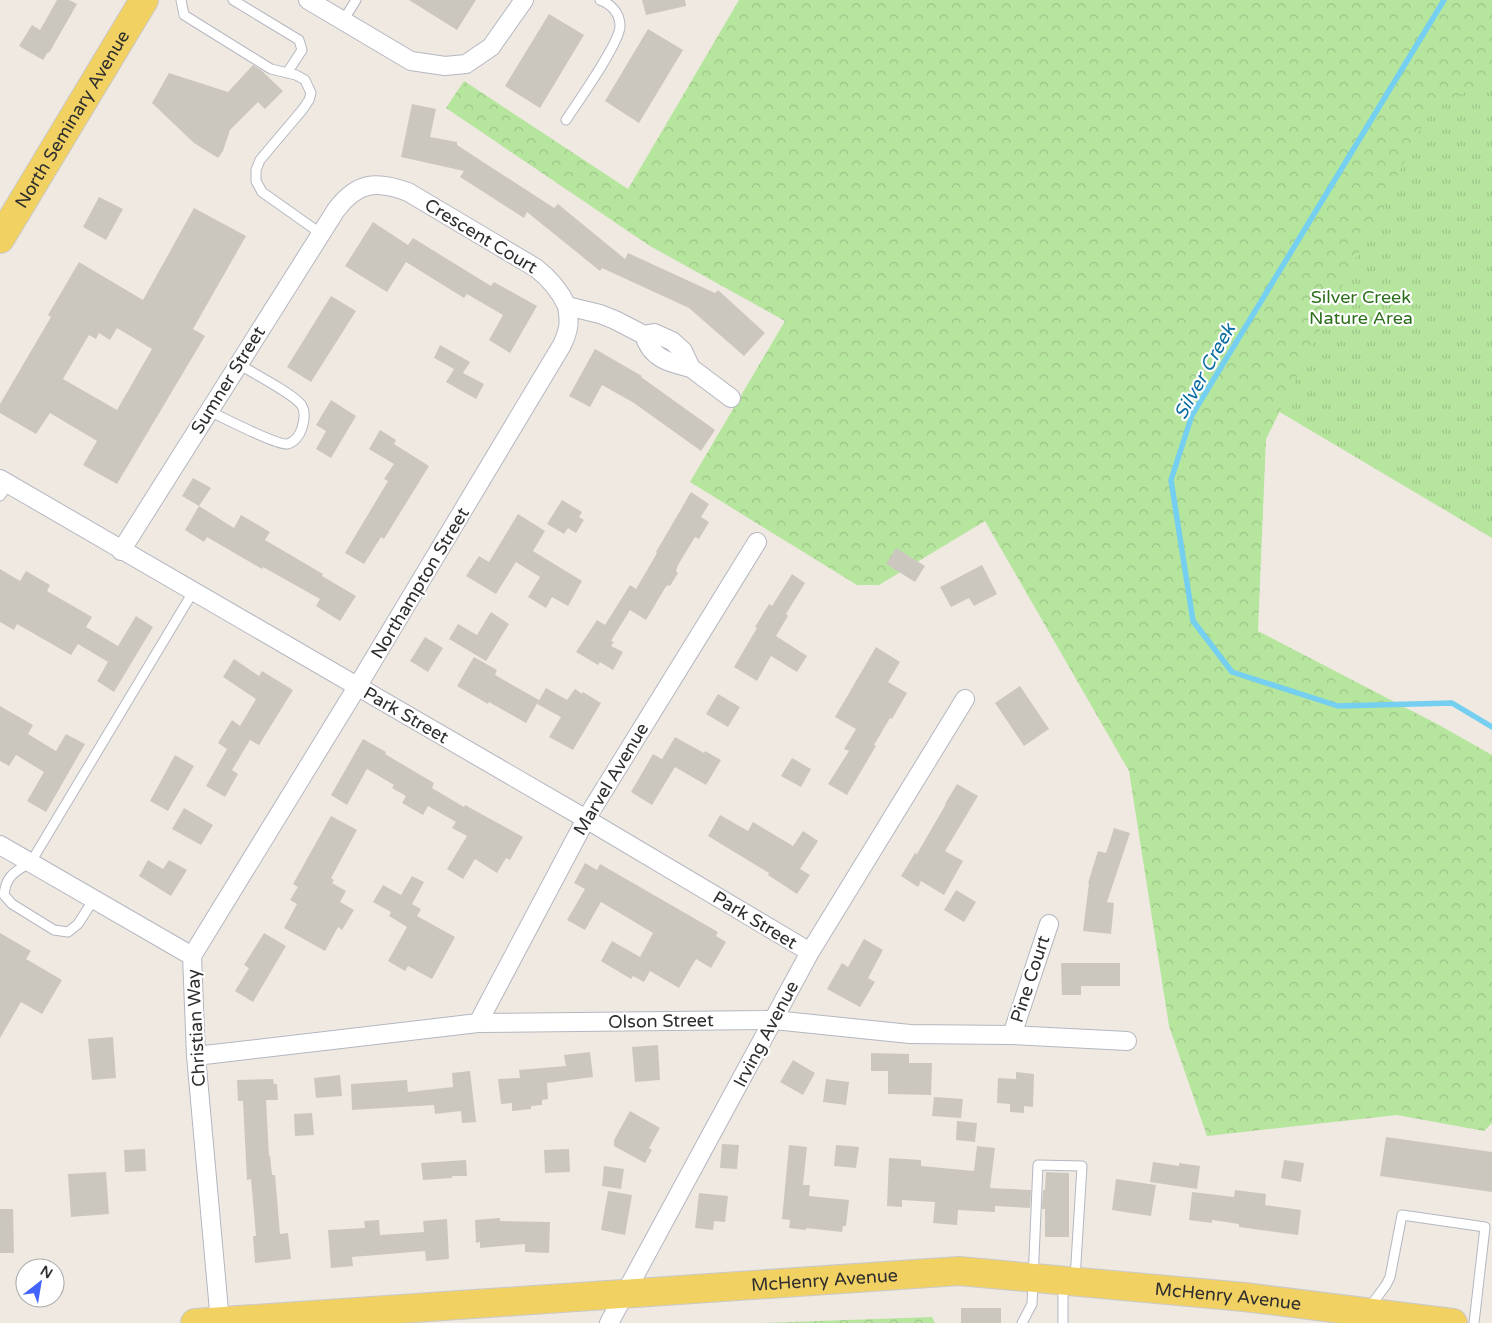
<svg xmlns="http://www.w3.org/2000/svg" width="1492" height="1323" font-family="'Varela Round',sans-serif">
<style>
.grass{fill:url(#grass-tufts)}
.forest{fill:url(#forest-crowns)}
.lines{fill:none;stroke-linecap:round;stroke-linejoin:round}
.stream{stroke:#75cff0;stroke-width:5.5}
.building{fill:#cbc7bf;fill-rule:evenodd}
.service-casing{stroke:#b4b7c1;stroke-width:11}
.minor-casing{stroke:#b4b7c1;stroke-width:20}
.primary-casing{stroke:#c9c9c9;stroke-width:30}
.service{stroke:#fff;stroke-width:9}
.minor{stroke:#fff;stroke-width:18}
.primary{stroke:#f2d163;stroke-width:28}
.labels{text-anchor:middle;stroke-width:4.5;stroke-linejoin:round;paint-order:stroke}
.street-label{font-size:18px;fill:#2e2e2e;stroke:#fff}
.park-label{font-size:18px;fill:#2c6e1b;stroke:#fff}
.water-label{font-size:19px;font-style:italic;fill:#0d6fa3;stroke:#fff}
</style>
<defs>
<pattern id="grass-tufts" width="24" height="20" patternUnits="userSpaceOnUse" patternTransform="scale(1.25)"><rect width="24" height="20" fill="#b6e59e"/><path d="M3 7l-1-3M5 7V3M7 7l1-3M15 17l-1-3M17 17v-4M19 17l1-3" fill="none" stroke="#9dc588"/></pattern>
<pattern id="forest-crowns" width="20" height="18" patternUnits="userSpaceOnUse" patternTransform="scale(1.25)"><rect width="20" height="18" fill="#b6e59e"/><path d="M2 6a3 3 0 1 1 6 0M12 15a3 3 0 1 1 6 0" fill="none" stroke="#9dc588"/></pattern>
</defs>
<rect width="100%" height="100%" fill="#efe9e1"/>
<!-- grass -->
<path class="grass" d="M1492,0V538L1182,354Z"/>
<!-- forest -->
<path class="forest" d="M739,0H1492V82L1432,106L1266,439L1258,631L1439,725L1492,755V1123L1484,1131L1397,1115L1207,1136L1169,1026L1129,771L985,521L879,585H857L690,482L785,321L650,246L446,108L464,81L628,189Z
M932,1317L935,1323H761Z"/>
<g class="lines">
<!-- stream -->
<path class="stream" d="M1444,0L1192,415L1171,480L1193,621L1232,672L1338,706L1452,703L1492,727"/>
</g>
<!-- building -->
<path class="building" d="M57,0H69L77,4L49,53L48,52L43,60L19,46L32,25L40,30Z
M409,0H476L457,30Z
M642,0H685L686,6L646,15Z
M549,14L584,35L540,108L505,86Z
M648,29L683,50L639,123L605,101Z
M253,65L261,70L283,91L265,109L258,102L230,130L223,151L218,158L194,143L152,103L169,73L228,92Z
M412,104L436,109L430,137L457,142V145L554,208L558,204L625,259L628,253L715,293L718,290L765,333L744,356L689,308L602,268L600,271L527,212L524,218L460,177L464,171L401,157Z
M99,197L123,209L106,240L83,227Z
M194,208L246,236L193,329L205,336L117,484L83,465L97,441L50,413L36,434L0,413V404L51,317L48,315L79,262L143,300ZM117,328L152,349L117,410L63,379L89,335L96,339L99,333L110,340Z
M373,222L408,245L413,238L491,286L494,282L537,306L510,353L489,340L503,315L467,294L464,298L406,262L387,292L345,266Z
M331,296L356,311L311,382L287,367Z
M440,345L470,362L463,373L484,384L476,399L446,382L454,369L434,358Z
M595,349L642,376L641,377L715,430L701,451L634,403L602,385L590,407L569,396Z
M331,400L356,416L331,458L316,449L326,431L316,425Z
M380,430L396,440L394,444L429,466L384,539L381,537L364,564L345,553L388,481L384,479L394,464L369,449Z
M193,478L211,488L199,506L182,496Z
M691,492L709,504L701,517L709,522L699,539L695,537L678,565L676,571L678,573L670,586L668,585L665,588L646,620L630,610L611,641L614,642L611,646L623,652L613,670L600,662L598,665L576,652L597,620L605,625L630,585L636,589L657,553L656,552Z
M562,500L582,512L579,517L584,520L576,533L568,528L564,534L547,524Z
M199,506L234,528L241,515L270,532L265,540L323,574L322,576L356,596L340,621L316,606L320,599L263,567L262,569L207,537L204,542L185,530Z
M518,514L545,531L533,551L582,581L568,606L552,597L546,608L528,597L540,577L516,562L496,594L466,576L479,556L489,562Z
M896,548L925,566L915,582L886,564Z
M982,565L997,594L974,606L969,598L951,607L940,587Z
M0,569L20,581L26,571L50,585L47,591L92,617L86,627L118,646L136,616L153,627L114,692L97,681L108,662L78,644L71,655L17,624L14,630L0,622Z
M792,574L805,583L786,614L788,616L776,636L807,656L797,672L771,656L757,681L734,667L757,628L755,627L769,604L772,606Z
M491,612L509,624L486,661L449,639L458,624L477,635Z
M425,637L443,648L428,672L410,661Z
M876,647L900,662L888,682L907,693L892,719L890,718L874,745L876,746L847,795L828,784L849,751L844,749L856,729L835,717Z
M474,657L497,670L495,675L539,700L526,723L489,702L488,704L457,686Z
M234,659L259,676L262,671L293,690L259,745L250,740L232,770L238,774L225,797L206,786L227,749L218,743L232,720L240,726L256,699L223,677Z
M1020,686L1049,729L1024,746L995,703Z
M546,688L567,700L575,689L582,694L583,692L601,703L573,750L549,737L561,717L537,704Z
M718,694L740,707L728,727L706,714Z
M0,706L33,725L28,734L56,751L66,734L85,744L46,812L27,801L44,772L16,755L9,766L0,761Z
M675,737L704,753L705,751L721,760L706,785L675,767L652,805L631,792L653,754L662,759Z
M363,739L386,752L385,754L434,783L432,788L464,807L465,805L523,837L510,860L506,858L497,873L475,859L463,879L447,869L467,836L452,828L456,822L428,806L423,815L402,803L406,796L392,788L394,785L367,769L347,805L331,795Z
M175,755L194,766L168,811L150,801Z
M792,758L811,769L801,787L781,776Z
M957,784L978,796L945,851L963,861L944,895L921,881L918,887L901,876L915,853L917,854L946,804H945Z
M184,808L213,825L201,845L172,829Z
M720,815L748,831L753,822L793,846L803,831L818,841L800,869L810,875L797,894L768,875L769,873L708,836Z
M331,816L357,830L331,878L334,880L332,883L346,891L340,902L354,910L342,930L338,927L325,951L284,928L297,904L290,900L298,887L293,884Z
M1114,828L1130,833L1107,902L1114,903L1111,934L1083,931L1089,883H1088L1098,851L1106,853Z
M148,860L163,869L169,860L187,870L171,896L139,876Z
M585,863L597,870L600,864L718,932L716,936L726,942L711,968L696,959L679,988L650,971L644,982L633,976L631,979L601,961L612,941L640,957L653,933L601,902L585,930L567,920L585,889L574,883Z
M412,876L424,882L412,904L421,909L417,916L455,937L432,979L408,966L405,971L388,961L407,927L389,916L391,912L373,902L383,885L401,895Z
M956,890L976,902L964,922L944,910Z
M0,933L31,951L26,959L62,980L42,1014L21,1002L0,1038Z
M264,933L286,946L253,1002L235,991L249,968L244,965Z
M864,939L883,950L868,978L875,982L860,1007L827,989L842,963L848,967Z
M1061,963H1120V986H1081V995H1062Z
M113,1037L116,1078L92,1080L88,1039Z
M658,1045L660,1080L635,1082L632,1047Z
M590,1052L593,1077L547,1083L548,1099L542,1100V1105L531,1106V1109L512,1111V1103L501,1104L498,1079L520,1078L519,1070L566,1066L564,1055Z
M871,1053L909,1054V1063H932L931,1095L888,1094V1071H871Z
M793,1060L815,1073L803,1095L780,1082Z
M470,1071L476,1122L462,1123L461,1111L435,1114L434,1105L352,1110L351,1084L407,1080L408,1092L453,1087L452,1073Z
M1016,1072L1034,1074L1033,1107L1024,1106V1113L1010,1112V1104L997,1103L998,1078L1016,1079Z
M340,1075L342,1096L316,1098L314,1078Z
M273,1079L274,1084H277L278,1100H266L269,1156H270L272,1175H275L280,1234L288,1233L291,1259L255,1263L253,1236H256L251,1179L247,1180L243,1101H238L237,1080Z
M826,1079L849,1082L846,1105L823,1102Z
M934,1097L963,1099L961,1118L932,1116Z
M630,1111L660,1128L649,1148L652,1150L645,1163L614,1146V1140Z
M312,1113L314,1135L295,1136L294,1114Z
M957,1121L977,1123L975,1142L956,1140Z
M1386,1137L1492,1152V1192L1380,1176Z
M722,1144L739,1145L737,1169L720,1168Z
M789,1145L807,1147L803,1185H810L809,1196L849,1200L846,1226H843L842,1232L806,1228V1230L789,1228L790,1220L782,1219Z
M836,1145L859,1147L856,1168L834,1166Z
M977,1146L995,1148L990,1188L1031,1190L1030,1208L995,1206V1212L958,1210L957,1225L933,1223L935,1202L902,1200V1207L887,1206L889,1158L921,1160V1166L974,1171Z
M145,1149L146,1171L125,1172L124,1150Z
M569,1149L570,1172L545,1173L544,1150Z
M466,1160L467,1176H452V1178L423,1180L421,1163Z
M1284,1160L1304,1163L1301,1182L1281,1178Z
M1153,1162L1179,1166V1163L1200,1166L1197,1189L1150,1182Z
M604,1166L624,1169L621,1189L602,1186Z
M106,1172L109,1214L71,1217L68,1174Z
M1046,1172L1069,1173V1237H1045V1209H1042L1043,1190H1045Z
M1116,1179L1156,1185L1151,1216L1112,1210Z
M1235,1190L1266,1194L1265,1205L1301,1210L1298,1235L1239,1227V1224L1212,1220V1223L1189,1220L1192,1192L1234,1197Z
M608,1191L632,1195L625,1235L601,1230Z
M699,1193L728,1196L725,1222L714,1221L713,1230L695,1228Z
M0,1209H13L14,1253H0Z
M500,1218V1221L550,1222L549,1253L525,1252V1244L480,1248V1242L476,1243L475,1220Z
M447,1219L449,1259L426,1261L425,1251L352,1257L353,1266L331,1268L328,1230L365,1228L364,1221L379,1220L380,1235L424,1232L423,1221Z
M961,1308H1001V1323H961Z"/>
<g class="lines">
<defs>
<path id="service" d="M181,0L184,15L271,69L296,75L305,80L311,93L309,100L303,109L260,160L256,170V181L262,192L320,233
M233,0L299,40L302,50L287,73
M343,21L356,0
M566,120C577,103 620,43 620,26C620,13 611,4 600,0
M209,411C222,417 276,445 287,444C294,443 300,435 302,428C304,421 306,413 302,406C297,396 250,371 238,364
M0,496L9,484
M94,899L78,924L68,932L54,930L12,904L4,895C6,875 15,872 31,862L193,592
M1369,1308L1386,1285L1390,1277L1402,1215L1485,1227L1474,1323
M1022,1323L1032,1304L1038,1165L1082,1166L1075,1279
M1063,1323V1283"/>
<path id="minor" d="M308,0L411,61L445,66L466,64L491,47L524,0
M644,335C651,359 670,363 691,368
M0,479L586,819L810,952
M121,551L336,210C357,182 376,180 408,192L536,268C550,279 560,291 567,306L600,314L615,320L644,335L654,333L672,341L683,351L691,368L731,398
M0,845L192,956L196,1056L220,1322
M192,956L357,687L562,345C569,330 570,323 567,306
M478,1023L586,819L757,542
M1012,1035L1049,924
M196,1056L478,1023L774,1020L910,1034L1012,1035L1127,1041
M609,1323L810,952L965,699"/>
<g id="primary">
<path id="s1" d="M0,239L144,0"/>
<path id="s2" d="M195,1323L959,1271L1244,1297L1453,1323"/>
</g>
</defs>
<!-- service casing -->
<use href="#service" class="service-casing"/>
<!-- minor casing -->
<use href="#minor" class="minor-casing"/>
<!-- primary casing -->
<use href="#primary" class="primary-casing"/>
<!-- service -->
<use href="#service" class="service"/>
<!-- minor -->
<use href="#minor" class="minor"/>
<!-- primary -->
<use href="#primary" class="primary"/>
</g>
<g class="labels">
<!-- street labels -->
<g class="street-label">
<text dy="6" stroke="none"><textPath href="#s1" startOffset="140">North Seminary Avenue</textPath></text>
<text transform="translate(481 236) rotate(31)" y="6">Crescent Court</text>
<text transform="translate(228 380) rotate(-58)" y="6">Sumner Street</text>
<text transform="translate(420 583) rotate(-59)" y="6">Northampton Street</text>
<text transform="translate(406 715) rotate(30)" y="6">Park Street</text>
<text transform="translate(611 779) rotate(-59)" y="6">Marvel Avenue</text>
<text transform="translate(755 920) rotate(31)" y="6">Park Street</text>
<text transform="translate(1030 979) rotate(-72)" y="6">Pine Court</text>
<text transform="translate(661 1021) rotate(-1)" y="6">Olson Street</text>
<text transform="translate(196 1028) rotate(-93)" y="6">Christian Way</text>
<text transform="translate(766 1034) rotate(-62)" y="6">Irving Avenue</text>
<text dy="6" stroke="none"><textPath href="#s2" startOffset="631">McHenry Avenue</textPath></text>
<text dy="6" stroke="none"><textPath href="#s2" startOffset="1036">McHenry Avenue</textPath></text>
</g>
<!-- park labels -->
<g class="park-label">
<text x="1361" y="303">Silver Creek<tspan x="1361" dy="21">Nature Area</tspan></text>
</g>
<!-- water labels -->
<g class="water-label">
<text transform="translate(1204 371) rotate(-61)" y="7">Silver Creek</text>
</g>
</g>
<!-- north arrow -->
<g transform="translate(40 1283) rotate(31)"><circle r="24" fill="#ffffff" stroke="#ababab"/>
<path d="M0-4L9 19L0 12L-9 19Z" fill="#4264fb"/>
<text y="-8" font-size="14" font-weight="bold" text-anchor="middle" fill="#2e2e2e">N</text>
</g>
</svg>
